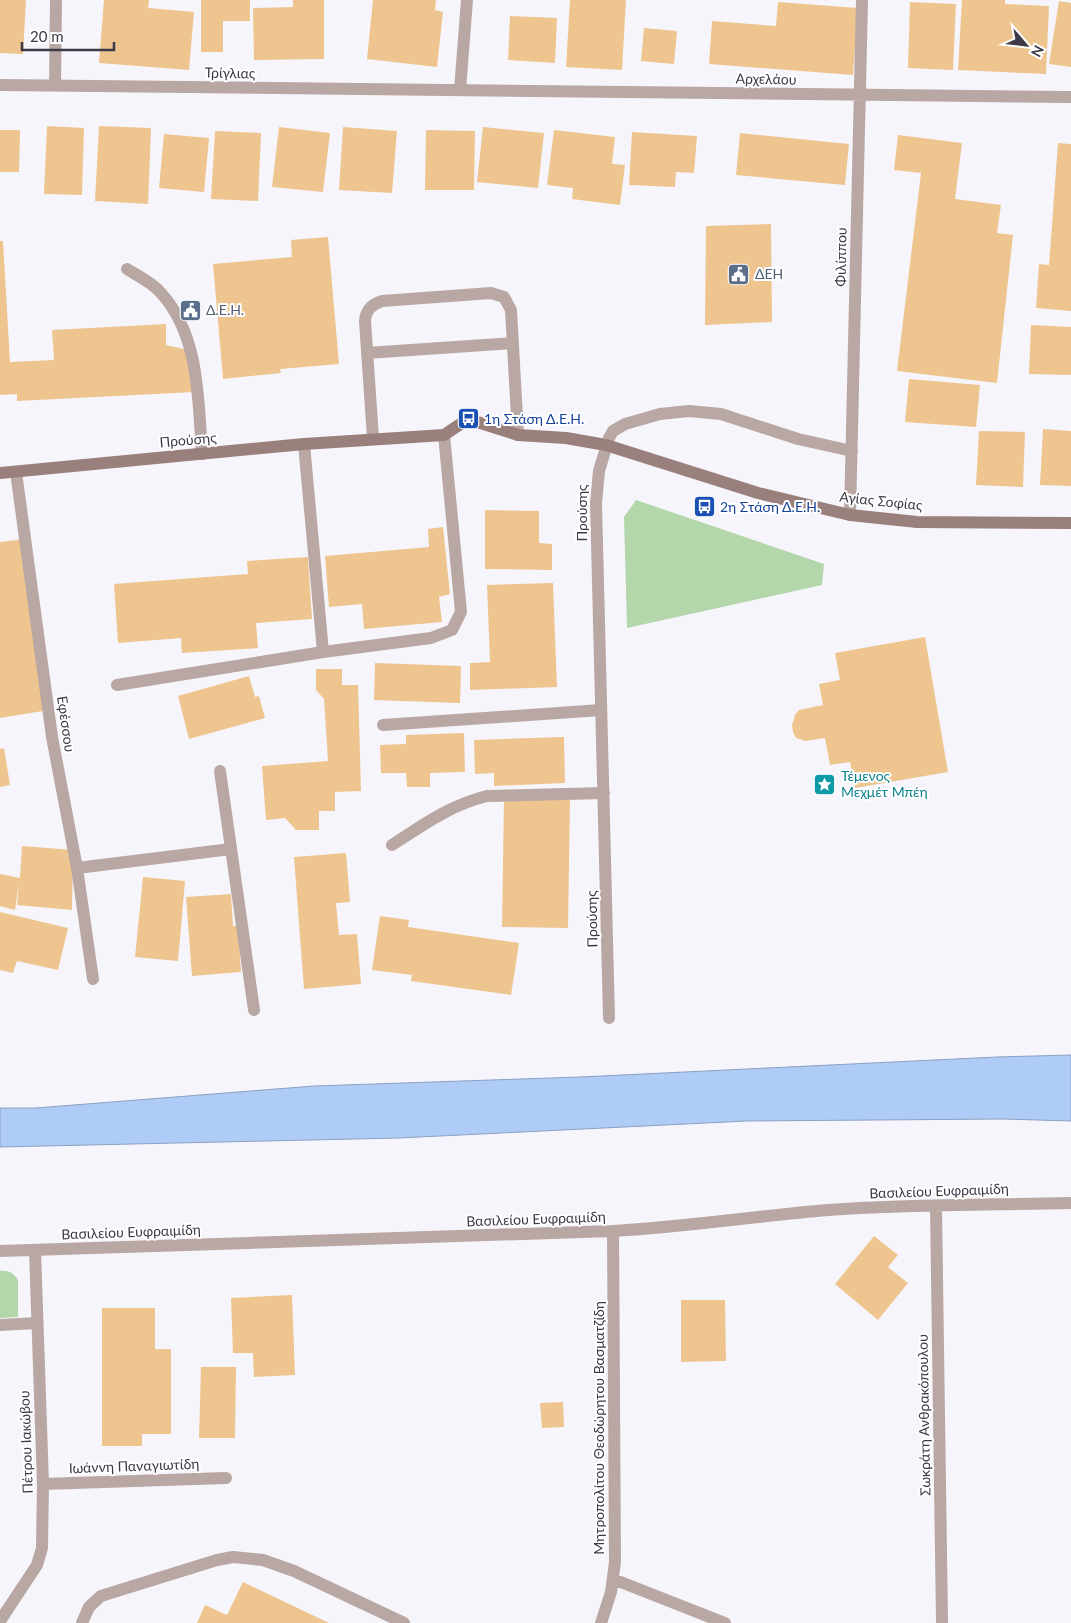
<svg xmlns="http://www.w3.org/2000/svg" width="1071" height="1623" font-family="Lato,sans-serif">
<style>
.green{fill:#b3d6ab}
.water{fill:#aeccf6;stroke:#8ca0c2}
.building{fill:#eec58f}
.lines{fill:none;stroke-linecap:round;stroke-linejoin:round}
.service{stroke:#b9a7a4;stroke-width:12}
.pedestrian{stroke:#b9a7a4;stroke-width:12}
.minor{stroke:#b9a7a4;stroke-width:12}
.secondary{stroke:#9a807c;stroke-width:12}
.labels{text-anchor:middle;stroke-width:4;stroke-linejoin:round;paint-order:stroke}
.street-label{font-size:14px;fill:#3d3947;stroke:#fff}
.service-label{font-size:14px;fill:#4e5e75;stroke:#fff;text-anchor:start}
.transit-label{font-size:14px;fill:#164399;stroke:#fff;text-anchor:start}
.culture-label{font-size:14px;fill:#0d838f;stroke:#fff;text-anchor:start}
</style>
<rect width="100%" height="100%" fill="#f7f5fc"/>
<!-- green -->
<path class="green" d="M636,500L824,564L822,585L627,628L624,517Z
M0,1271C8,1270 14,1273 18,1280V1317L0,1318Z"/>
<!-- water -->
<path class="water" d="M1071,1055V1121L1003,1119L747,1121L399,1138L0,1147V1108H36L314,1086L580,1077L997,1057Z"/>
<!-- building -->
<path class="building" d="M0,0H26L23,54L0,53Z
M104,0H149L148,8L194,12L189,70L99,63Z
M201,0H250V21H223V52H201Z
M293,0H324V59L254,60L253,8L293,7Z
M373,0H436L435,10L443,12L437,67L367,59Z
M570,0H626L622,70L566,67Z
M962,0H1005V4L1049,6L1046,74L958,70Z
M1059,1L1071,3V67L1049,64Z
M778,2L858,8L853,75L709,64L712,21L776,26Z
M910,2L956,4L953,70L908,68Z
M510,16L557,18L555,63L508,60Z
M644,28L677,31L674,64L641,61Z
M47,126L84,128L82,195L44,194Z
M99,126L151,128L148,204L95,201Z
M279,127L330,133L323,192L272,187Z
M343,127L397,131L392,193L339,190Z
M483,127L544,133L538,188L477,182Z
M0,130H20L19,172H0Z
M426,130L475,131L474,190H425Z
M554,130L615,137L612,164L625,165L620,205L572,199L573,188L547,185Z
M215,131L261,133L258,201L211,199Z
M632,132L697,136L694,173L676,172L675,187L629,185Z
M740,133L849,144L845,185L736,175Z
M164,134L209,138L204,192L159,188Z
M898,135L962,143L955,199L1001,205L997,233L1013,235L997,383L897,371L921,173L894,170Z
M1058,143L1071,144V311L1036,308L1039,264L1049,265Z
M771,224L772,322L705,325L706,226Z
M328,237L339,364L280,369L281,373L223,379L213,264L292,257L291,240Z
M0,241H3L10,362L54,360L52,330L166,324V345L192,351L195,392L17,401V394L0,395Z
M1031,325L1071,327V375L1029,374Z
M909,379L980,385L976,427L905,422Z
M1043,429L1071,431V486L1040,485Z
M979,431L1025,432L1023,487L976,485Z
M485,510L539,511V543L552,544V570L485,569Z
M443,527L450,594L439,597L442,622L364,629L362,604L329,607L325,556L429,547L428,529Z
M25,539L49,710L0,718V542Z
M308,557L312,619L256,623L258,648L182,653L181,638L118,643L114,584L248,574L247,561Z
M553,583L557,687L470,690V663L490,662L487,585Z
M925,637L948,772L855,788L850,762L830,765L825,738L805,741L796,738L793,732L792,725L795,715L799,710L823,705L819,684L840,680L835,653Z
M375,663L461,666L460,703L374,700Z
M316,669H342V685H358L361,791L335,792V811H319V830H296L285,818L266,820L262,766L328,761L324,699L316,690Z
M249,676L255,697L259,696L265,718L189,739L178,696Z
M464,733L465,772L430,773V787H407L406,773H381L380,745L406,744V735Z
M564,737L565,783L494,786V773L475,774L474,740Z
M4,748L10,785L0,787V749Z
M504,799L570,800L568,928L502,927Z
M22,846L73,850L72,910L17,905L19,882L15,910L0,906V874L20,878Z
M346,853L350,902L336,903L339,935L357,934L361,984L304,989L294,857Z
M143,877L185,881L178,961L135,957Z
M231,894L233,926H238L241,972L192,976L186,897Z
M0,912L68,928L58,970L17,961L13,973L0,970Z
M380,916L409,920L408,927L519,943L511,995L411,981L412,975L372,970Z
M874,1236L898,1255L888,1267L908,1283L878,1320L835,1284Z
M292,1295L295,1375L254,1377L253,1353H233L231,1298Z
M681,1300H725L726,1361L681,1362Z
M102,1308H155V1349H171V1434H142V1446H102Z
M201,1367H236L235,1438H199Z
M563,1402L564,1427L542,1428L540,1403Z
M243,1582L329,1623H197L205,1605L227,1615Z"/>
<g class="lines">
<!-- service -->
<path class="service" d="M127,269C138,276 153,283 161,293C200,336 198,400 202,454
M367,353L513,343
M373,438L365,321C366,310 371,305 382,301L491,293L504,297L511,310L518,435"/>
<!-- pedestrian -->
<path class="pedestrian" d="M0,1325L37,1323"/>
<!-- minor -->
<path class="minor" d="M0,85L1071,97
M55,85L56,0
M460,90L467,0
M304,444L323,652
M16,472L52,737L77,868L93,979
M850,515L862,0
M117,685L323,652L431,638L452,630L461,612L444,435
M383,725L601,710
M220,771L254,1010
M392,845C423,825 450,805 487,796L604,793
M77,868L231,849
M609,1018L596,503L599,471L609,438L613,431L625,424L660,414L689,411L721,414L798,439L852,451
M936,1206L942,1623
M0,1251L613,1231C685,1227 756,1216 828,1210C909,1204 990,1205 1071,1203
M43,1484L226,1478
M613,1579L725,1623
M0,1621L37,1565L42,1548L43,1484L35,1250
M82,1623L89,1607L101,1596L217,1560L233,1557L263,1560L294,1571L404,1623
M601,1623L611,1592L615,1562L613,1231"/>
<!-- secondary -->
<path class="secondary" d="M0,473L304,444L444,435L468,419L518,435L566,438L606,445L758,493L850,515L917,522L1071,523"/>
</g>
<!-- icons -->
<defs>
<symbol id="civic-square" viewBox="-11 -11 22 22"><rect x="-9" y="-9" width="18" height="18" rx="4" fill="#5c6f8a" stroke="#fff"/><path d="M-.6-6.5H3V-4.5H.6V-3L4-1V1h2V6H-6V1h2V-1L-.6-3ZM-1.2 2.5V6h2.4V2.5Z" fill="#fff"/></symbol>
<symbol id="bus-square" viewBox="-11 -11 22 22"><rect x="-9" y="-9" width="18" height="18" rx="4" fill="#1a4fb4" stroke="#fff"/><path d="M-5-6H5V4H4V6H2V4H-2V6H-4V4H-5ZM-3.5-4V0h7V-4ZM-3.5 1.2v1.5H-2V1.2ZM2 1.2v1.5H3.5V1.2Z" fill="#fff"/></symbol>
<symbol id="sight-square" viewBox="-11 -11 22 22"><rect x="-9" y="-9" width="18" height="18" rx="4" fill="#0f9aa8" stroke="#fff"/><path d="M0-6L1.8-2.2L6-1.7L2.9 1.2L3.7 5.4L0 3.3L-3.7 5.4L-2.9 1.2L-6-1.7L-1.8-2.2Z" fill="#fff"/></symbol>
</defs>
<g fill-rule="evenodd">
<use href="#civic-square" x="726" y="262" width="25" height="25"/>
<use href="#civic-square" x="178" y="298" width="25" height="25"/>
<use href="#bus-square" x="456" y="406" width="25" height="25"/>
<use href="#bus-square" x="692" y="494" width="25" height="25"/>
<use href="#sight-square" x="812" y="772" width="25" height="25"/>
</g>
<g class="labels">
<!-- street labels -->
<g class="street-label">
<text transform="translate(230 73) rotate(1)" y="5">Τρίγλιας</text>
<text transform="translate(766 79) rotate(1)" y="5">Αρχελάου</text>
<text transform="translate(841 257) rotate(-89)" y="5">Φιλίππου</text>
<text transform="translate(188 440) rotate(-5)" y="5">Προύσης</text>
<text transform="translate(881 501) rotate(6)" y="5">Αγίας Σοφίας</text>
<text transform="translate(582 513) rotate(-90)" y="5">Προύσης</text>
<text transform="translate(66 724) rotate(82)" y="5">Εφέσσου</text>
<text transform="translate(592 919) rotate(-91)" y="5">Προύσης</text>
<text transform="translate(939 1191) rotate(-2)" y="5">Βασιλείου Ευφραιμίδη</text>
<text transform="translate(536 1219) rotate(-2)" y="5">Βασιλείου Ευφραιμίδη</text>
<text transform="translate(131 1232) rotate(-2)" y="5">Βασιλείου Ευφραιμίδη</text>
<text transform="translate(924 1415) rotate(-91)" y="5">Σωκράτη Ανθρακόπουλου</text>
<text transform="translate(599 1428) rotate(-90)" y="5">Μητροπολίτου Θεοδώρητου Βασματζίδη</text>
<text transform="translate(26 1442) rotate(-92)" y="5">Πέτρου Ιακώβου</text>
<text transform="translate(134 1466) rotate(-2)" y="5">Ιωάννη Παναγιωτίδη</text>
</g>
<!-- service labels -->
<g class="service-label">
<text x="755" y="279">ΔΕΗ</text>
<text x="206" y="315">Δ.Ε.Η.</text>
</g>
<!-- transit labels -->
<g class="transit-label">
<text x="484" y="424">1η Στάση Δ.Ε.Η.</text>
<text x="720" y="512">2η Στάση Δ.Ε.Η.</text>
</g>
<!-- culture labels -->
<g class="culture-label">
<text x="841" y="781">Τέμενος<tspan x="841" dy="16">Μεχμέτ Μπέη</tspan></text>
</g>
</g>
<!-- north arrow -->
<g transform="translate(1026 45) rotate(118)" stroke="#ffffff" stroke-width="4" paint-order="stroke">
<path d="M0-4L9 19L0 12L-9 19Z" fill="#3d3947"/>
<text y="-8" font-size="14" font-weight="bold" text-anchor="middle" fill="#3d3947">N</text>
</g>
<!-- scale -->
<path d="M22 42v8h92v-8" fill="none" stroke="#3d3947" stroke-width="2.5"/>
<text x="30" y="42" font-size="15" fill="#3d3947" stroke="#ffffff" stroke-width="4" paint-order="stroke">20 m</text>
</svg>
